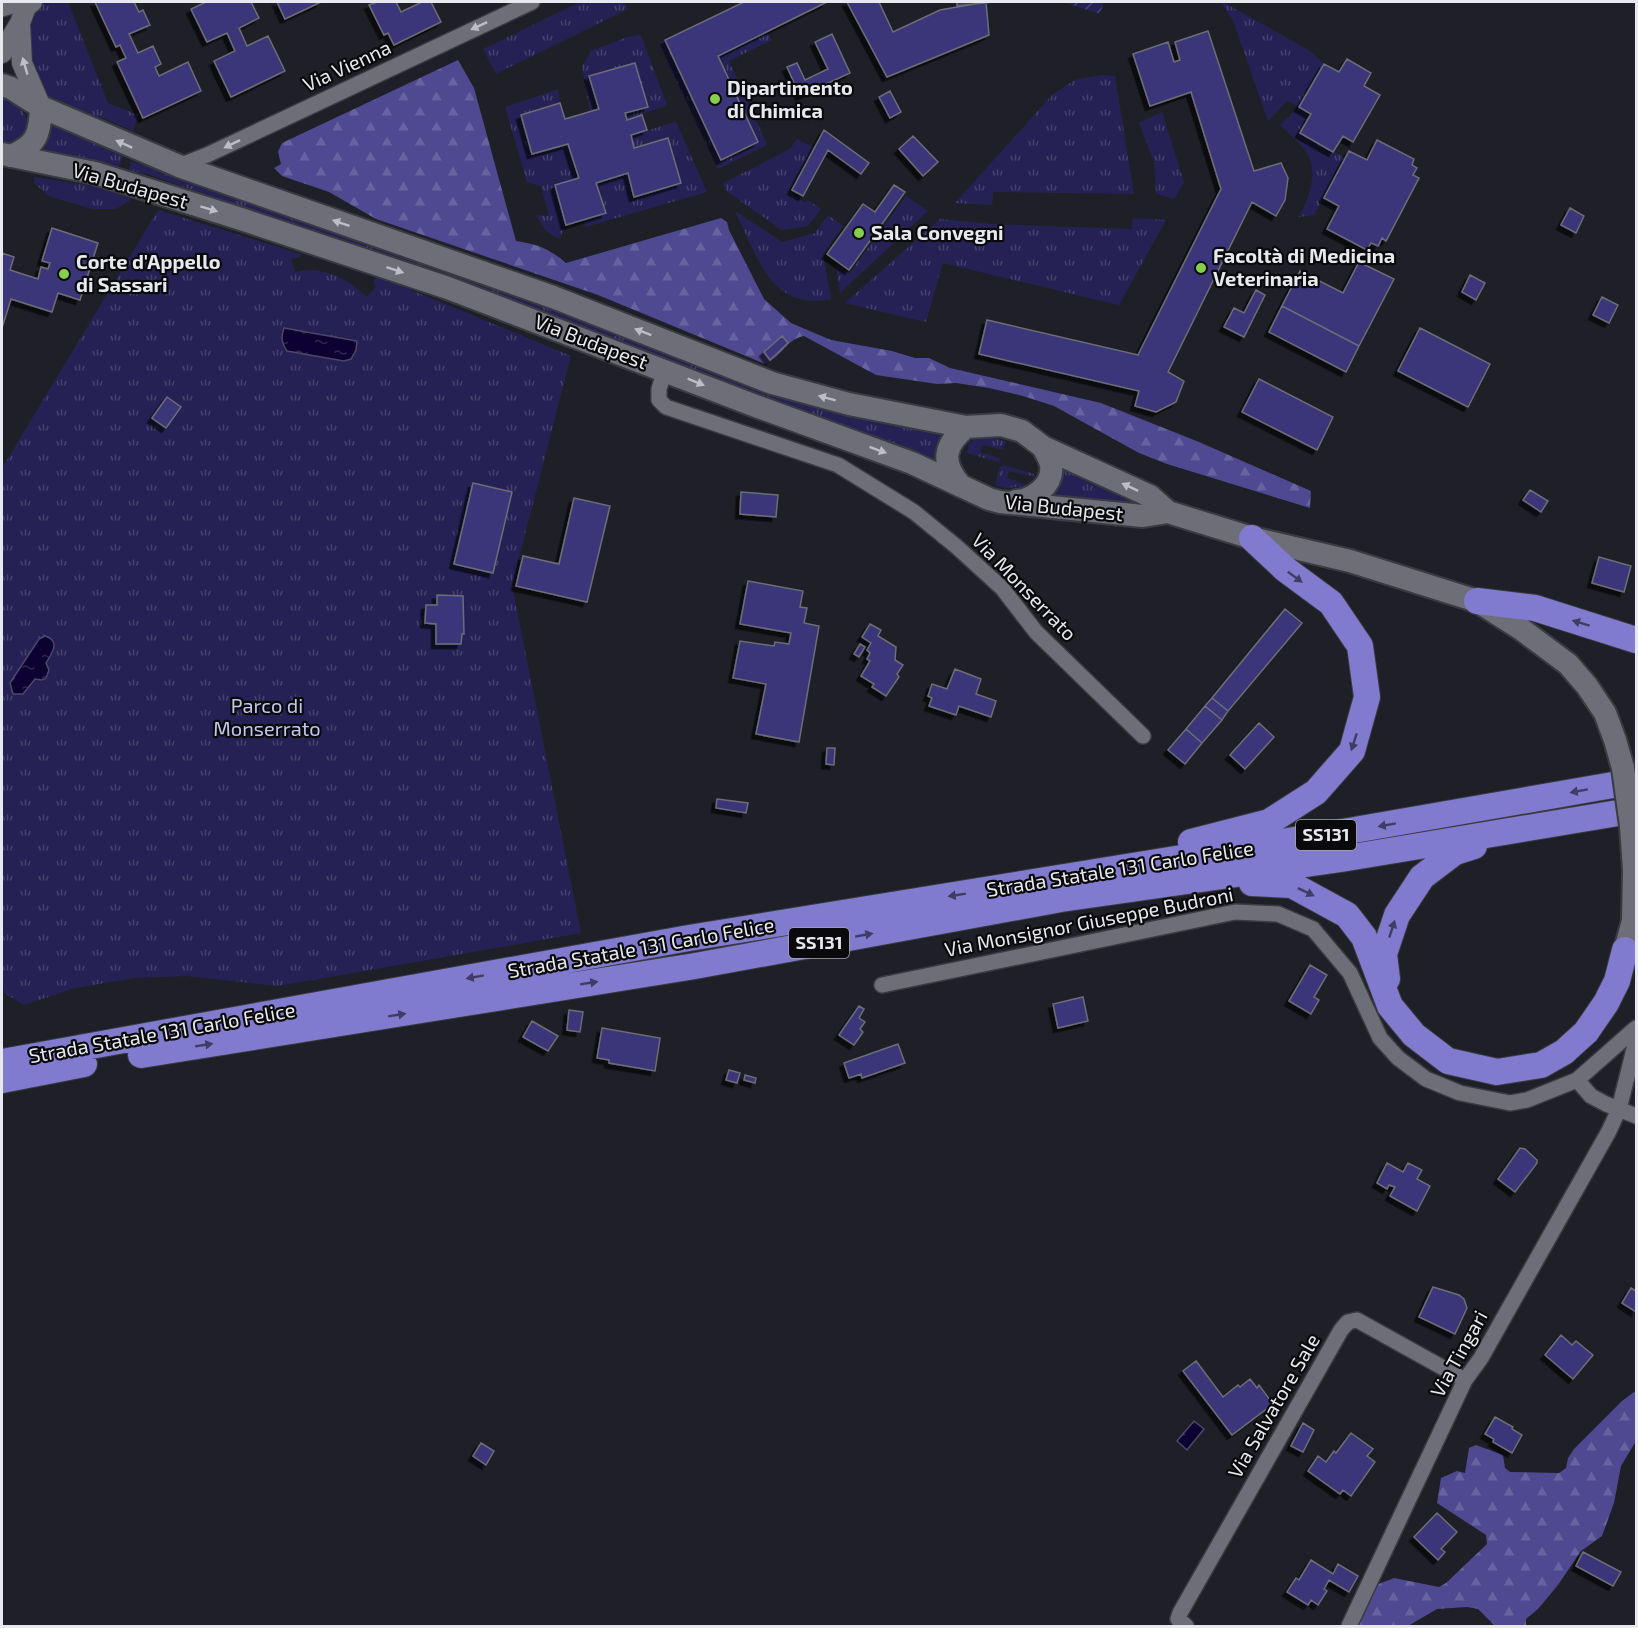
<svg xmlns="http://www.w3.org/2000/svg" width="1638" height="1628" font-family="'Exo 2',sans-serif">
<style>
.grass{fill:url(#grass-tufts)}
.forest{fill:url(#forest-firs)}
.garden{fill:url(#garden-furrows)}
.water{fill:url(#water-ripples);stroke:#4f476a;stroke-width:1.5}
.building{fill:#3b3479;stroke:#6d6d77;stroke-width:1.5;filter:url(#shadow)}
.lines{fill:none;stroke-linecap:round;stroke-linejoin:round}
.minor-casing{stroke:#3a3a41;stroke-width:18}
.tertiary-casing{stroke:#3a3a41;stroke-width:22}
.secondary-casing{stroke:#3a3a41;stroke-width:26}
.trunk-casing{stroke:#3a3a41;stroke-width:28}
.minor{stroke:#6d6e78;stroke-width:15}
.tertiary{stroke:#6d6e78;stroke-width:20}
.secondary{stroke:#6d6e78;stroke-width:22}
.trunk{stroke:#807bce;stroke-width:26}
.secondary-bridge-casing{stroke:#3a3a41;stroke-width:26;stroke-linecap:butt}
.secondary-bridge{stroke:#6d6e78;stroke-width:22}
.oneway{fill:#bdbec5}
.oneway2{fill:#3f3d64}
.poi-dot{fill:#85cf4d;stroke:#0a0a0d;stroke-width:2}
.labels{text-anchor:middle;stroke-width:4.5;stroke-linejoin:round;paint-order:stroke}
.shield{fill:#0a0a0d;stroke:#a5a6aa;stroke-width:1.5}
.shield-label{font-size:18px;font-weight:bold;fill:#e8e9ee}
.street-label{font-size:20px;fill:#e8e9ee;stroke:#0a0a0d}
.poi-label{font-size:20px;font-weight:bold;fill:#e8e9ee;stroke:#0a0a0d;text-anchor:start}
.park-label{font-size:20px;fill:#c5c6ef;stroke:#0a0a0d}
</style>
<defs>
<pattern id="grass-tufts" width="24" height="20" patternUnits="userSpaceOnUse" patternTransform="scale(1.5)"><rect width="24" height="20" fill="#262154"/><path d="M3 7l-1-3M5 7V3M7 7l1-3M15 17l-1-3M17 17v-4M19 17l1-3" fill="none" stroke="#46416d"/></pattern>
<pattern id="forest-firs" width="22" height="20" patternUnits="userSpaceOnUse" patternTransform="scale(1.5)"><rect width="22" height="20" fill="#4e4990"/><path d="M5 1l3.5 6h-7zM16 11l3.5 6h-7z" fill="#6863a0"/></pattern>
<pattern id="garden-furrows" width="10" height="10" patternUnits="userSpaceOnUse" patternTransform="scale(1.5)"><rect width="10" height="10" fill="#262154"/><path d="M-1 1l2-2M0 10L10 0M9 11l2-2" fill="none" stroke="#46416d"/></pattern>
<pattern id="water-ripples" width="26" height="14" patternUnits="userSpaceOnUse" patternTransform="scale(1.5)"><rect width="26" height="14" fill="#0d0131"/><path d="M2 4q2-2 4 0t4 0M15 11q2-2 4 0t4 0" fill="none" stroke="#30264f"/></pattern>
<filter id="shadow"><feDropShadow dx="-4.5" dy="4.5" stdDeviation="0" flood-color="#0009"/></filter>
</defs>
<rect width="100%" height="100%" fill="#1f1f28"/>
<!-- grass -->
<path class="grass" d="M42,2H68L108,103L138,115L133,131L101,117L79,113L60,106L48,96L29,55V29L34,9Z
M580,2H624L628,9L496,74L483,49Z
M1220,2H1223L1310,51L1324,64L1299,107L1311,114L1300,133L1345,158L1314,215L1299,217C1310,197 1320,168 1304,149C1297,140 1288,133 1280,125L1299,107L1287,101L1268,121L1233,20Z
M767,33L772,40L729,61L767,145L718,169L659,44L665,40L721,160L758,142L718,56Z
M641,35L667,105L627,120L625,113L647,107L635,63L590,76L599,109L590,111L582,66L591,51L627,37Z
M1101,75L1115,76L1134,194L993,192L992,205L955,203L1053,94L1075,80Z
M558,89L560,103L521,115L532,154L568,144L579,178L555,185L566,225L559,239L546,231L536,215L549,216L541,186L527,182L505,107Z
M2,98C21,106 30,113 27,135L15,144L2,145Z
M1162,112L1184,182L1174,199L1156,194L1154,162L1139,123Z
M48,121L123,156L118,168L40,148Z
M676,122L707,192L585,227L584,220L605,213L596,183L628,173L634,196L681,183L668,138L634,148L631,135Z
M797,139L813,147L789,191L805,203L808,200L821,209L808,226L782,230L726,191L723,183L790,149Z
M131,161L524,296L799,401L865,419L950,434L942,465L860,431L738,388L521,303L147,174L129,170Z
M34,177L94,186L132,199L116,209H92L49,196L34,183Z
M906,196L928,211L840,293L836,265L849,274Z
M158,210L301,254L300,257L291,259L295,272C321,265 349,279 367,297L376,287L373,282L377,276L571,356L512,585L581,933L278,986L186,976L134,978L75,988L24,1005L4,993L2,979V468Z
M735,211L782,242L815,233L828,215L843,226L823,254L831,299C770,312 757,255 735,211Z
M1133,218L1166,220L1119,305L943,263L926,322L845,303L940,219L991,224L1132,229Z
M992,438L1006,441L1003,450L983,445L980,452L1001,459L1000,461L998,462L967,453L969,443L974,440Z
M1058,461L1091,482L1148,507L1049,496Z
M1003,465L1034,474L1035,477L1009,471L1007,478L1029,486L1005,488L995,486L1000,467Z"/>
<!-- forest -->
<path class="forest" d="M458,60L474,88L516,241C537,244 550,249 566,263L721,218L727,222L729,230L764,299L791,323L831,340L892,351L915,358H929L950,368L1101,403L1199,442L1311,491L1310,508L1167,464L1139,453L1054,406L1023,396L989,388L956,383L937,384L876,375L804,336C785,340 784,355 765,364L598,295L376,219L329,192L282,176L274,168L281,164L278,152L282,143Z
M1634,1392L1636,1393V1441L1621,1466L1614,1503L1602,1536L1581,1551L1558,1585L1538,1609L1526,1619V1626H1495L1478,1609L1467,1607L1437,1609L1408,1626H1355L1373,1586L1394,1578L1439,1587L1446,1583L1487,1544L1486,1535L1437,1503L1441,1478L1457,1471L1465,1473L1469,1448L1476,1445L1503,1455L1505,1468L1510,1472L1559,1473L1566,1468L1568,1458L1574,1449L1622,1401Z"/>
<!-- garden -->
<path class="garden" d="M1063,2H1104L1100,14Z"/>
<!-- water -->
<path class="water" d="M284,328L357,341L356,350L351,359L344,361L287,351C281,342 281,337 284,328Z
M45,636C61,641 52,653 46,663L49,670L46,678L42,680L35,679L23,694H13L10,683L39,639Z
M1194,1421L1204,1429L1187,1450L1177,1441Z"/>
<!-- building -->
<path class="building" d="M95,2H136H134L139,12L143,10L150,25L129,34L138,53L153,46L161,64L155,67L159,76L188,62L201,91L143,118L117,62L126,58L120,45L116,47Z
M206,2H251L259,18L239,28L247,46L268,36L285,71L231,97L214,61L235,51L227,33L207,42L191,9Z
M277,2H321L285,19Z
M377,2H396L401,12L422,2H431L441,22L394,45L388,33L384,35L369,5Z
M744,2H827L718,56L758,142L721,160L665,40Z
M847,2H879L893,32L940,10L986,2L989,35L887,77Z
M957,2H993L957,6Z
M1208,31L1254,171L1281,163L1288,178L1285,200L1276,216L1252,202L1168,372L1184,381L1176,402L1156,412L1135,406L1139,391L979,354L987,320L1138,355L1221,189L1191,92L1150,106L1133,54L1168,42L1174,62L1180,60L1175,42Z
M832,34L850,73L800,96L787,67L797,63L805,80L828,69L815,42Z
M1347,59L1371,73L1364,86L1380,95L1353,142L1343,136L1333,152L1300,133L1311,114L1299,107L1324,64L1339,72Z
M635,63L648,107L625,113L627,120L642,115L647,130L631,135L634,148L668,138L681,183L634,197L628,173L596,183L606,213L566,225L555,185L579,178L568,144L532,154L521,115L560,103L565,119L599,109L589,76Z
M890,91L901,112L890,118L879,97Z
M824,130L869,163L861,174L828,150L803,196L792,190Z
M913,136L938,162L923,176L899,149Z
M1377,140L1414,159L1412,165L1417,168L1413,175L1419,178L1386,241L1382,238L1378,246L1371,243L1367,250L1327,229L1339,206L1324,198L1349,151L1367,160Z
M894,185L905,192L849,270L827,254L863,204L875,212Z
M1570,208L1584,216L1576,233L1561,225Z
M52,228L98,243L80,300L58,293L52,312L11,299L2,328V253L14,257L10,270L38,279L41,267L48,269L50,263L42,261Z
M1359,262L1394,279L1359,346L1282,306L1300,271L1343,293Z
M1470,275L1485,283L1476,300L1462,292Z
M1256,290L1265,295L1244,337L1224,327L1234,308L1244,313Z
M1602,297L1618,305L1609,323L1593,315Z
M1282,306L1359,346L1346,372L1269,332Z
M1420,328L1490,364L1468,407L1398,371Z
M782,336L788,343L770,360L764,352Z
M1259,379L1333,417L1317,450L1242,412Z
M167,397L181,407L166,428L152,418Z
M473,483L512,492L493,573L454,564Z
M1530,490L1548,501L1541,512L1523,500Z
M741,492L778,495L776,517L740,514Z
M574,498L610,506L587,602L516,586L523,556L559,564Z
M1599,557L1631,566L1624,592L1592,583Z
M748,581L803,591L800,607L807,608L804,623L819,626L799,742L756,734L766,684L733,678L740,641L774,646L775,642L789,644L791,633L740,624Z
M437,595L463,596L464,634H462L461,644H436V624L425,623L426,605H437Z
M1285,609L1302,623L1228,711L1212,698Z
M870,624L881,630L878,636L896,647L895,660L903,665L897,674L899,677L886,696L872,687L874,684L861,676L870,661L867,659L870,653L867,650L871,643L862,637Z
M860,644L865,647L859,657L854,654Z
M955,669L981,679L976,694L996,701L991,717L959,706L956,715L929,706L932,698L928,696L932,684L947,689Z
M1212,698L1228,711L1222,720L1205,706Z
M1205,706L1222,720L1202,743L1186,729Z
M1259,723L1274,737L1245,769L1230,755Z
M1186,729L1202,743L1185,764L1168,750Z
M827,748H835L834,765L826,764Z
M717,799L748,803L746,813L716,808Z
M1310,965L1327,975L1314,997L1319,1000L1311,1014L1289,1001Z
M1083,997L1088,1021L1058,1028L1053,1004Z
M859,1006L864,1009L859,1018L865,1022L860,1029L863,1032L854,1045L839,1035Z
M569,1010L583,1012L580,1032L567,1030Z
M532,1021L558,1036L548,1051L523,1037Z
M602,1028L660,1038L655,1071L609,1063V1060L597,1058Z
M898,1044L905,1063L862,1078L861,1074L849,1078L844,1063Z
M729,1070L740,1073L737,1083L726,1080Z
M745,1075L756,1078L755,1083L744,1080Z
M1520,1148L1525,1149L1537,1160V1163L1515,1192L1498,1179Z
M1387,1163L1403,1172L1408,1163L1422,1170L1417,1179L1430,1186L1417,1211L1390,1196L1395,1187L1389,1185L1387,1189L1377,1183Z
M1433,1287L1459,1295L1464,1299L1467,1308L1455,1334L1419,1317Z
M1631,1288L1636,1291V1312L1622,1303Z
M1561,1335L1572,1345L1576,1341L1593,1355L1573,1379L1545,1355Z
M1196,1361L1223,1397L1238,1385L1240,1387L1250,1379L1257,1388L1259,1385L1273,1404L1232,1435L1183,1371Z
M1495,1417L1513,1427L1512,1429L1522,1435L1512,1453L1493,1442L1494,1439L1485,1434Z
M1303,1423L1314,1430L1303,1452L1291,1446Z
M1351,1433L1373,1449L1367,1456L1375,1462L1351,1496L1343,1490L1340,1494L1308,1471L1318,1456L1326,1462L1334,1451L1336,1453Z
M481,1443L494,1451L486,1465L473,1456Z
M1437,1513L1457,1532L1441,1549L1445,1552L1438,1560L1414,1537Z
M1583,1552L1621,1572L1613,1586L1576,1566Z
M1311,1560L1333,1574L1338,1564L1358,1576L1349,1592L1329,1580L1324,1589L1327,1591L1318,1605L1311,1600L1308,1605L1287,1592L1296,1578L1299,1580Z"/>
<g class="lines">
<defs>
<path id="minor" d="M2,9L22,3L26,7
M179,166L207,155L532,2
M665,370L659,389V400L666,407L838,465L914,512L957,547L1002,588L1036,632L1143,736
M882,985L1235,912L1278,914L1313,929L1350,973L1380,1038L1398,1058L1426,1079L1460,1093L1510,1103L1527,1100L1577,1080L1636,1028
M1577,1080L1591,1096L1606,1104L1636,1116
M1186,1626L1178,1619L1180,1613L1341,1330L1348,1322L1357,1320L1465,1380
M1349,1626L1465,1380L1481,1358L1609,1131L1619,1109L1636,1041"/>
<path id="tertiary" d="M20,23L22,63L41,107
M2,53L20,23L26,7L32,2"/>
<path id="secondary" d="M2,85L11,88L41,107L179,166L553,297L772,383L849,404L966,427L1001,425L1022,431L1043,447L1150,496L1168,512
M2,154L95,173L244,220L448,288L753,405L912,463L989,499L1000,502L1143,516L1168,512L1252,538L1350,561L1477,601L1521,629L1568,664L1587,686L1605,713L1615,740L1623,768
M11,156C37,145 40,134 41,107
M961,486C941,463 943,446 966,427
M1016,501C1033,500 1054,485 1051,465C1050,459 1046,453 1043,447
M1625,950L1633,921L1634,870L1631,826"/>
<path id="trunk" d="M1477,601L1535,608L1636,640
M1191,842L1269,822L1316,792L1352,751L1367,697L1360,646L1331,603L1285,569L1252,538
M1252,883L1292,885L1347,915L1364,937L1390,1006L1414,1035L1448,1061L1497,1072L1541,1065L1564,1052L1586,1032L1606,1003L1617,981L1625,950
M1387,979L1384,954L1397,915L1422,877L1455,852L1474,846
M141,1055L695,966L1061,899L1341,859L1636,810
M2,1062L689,938L1337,833L1636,781
M2,1080L84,1064"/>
</defs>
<!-- minor casing -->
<use href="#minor" class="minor-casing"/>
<!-- tertiary casing -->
<use href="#tertiary" class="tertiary-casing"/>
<!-- secondary casing -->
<use href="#secondary" class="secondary-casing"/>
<!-- trunk casing -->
<use href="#trunk" class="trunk-casing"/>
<!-- minor -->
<use href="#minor" class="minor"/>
<!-- tertiary -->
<use href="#tertiary" class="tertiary"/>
<!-- secondary -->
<use href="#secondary" class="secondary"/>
<!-- trunk -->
<use href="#trunk" class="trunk"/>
<defs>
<path id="secondary-bridge" d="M1623,768L1631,826"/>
</defs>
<!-- secondary-bridge casing -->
<use href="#secondary-bridge" class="secondary-bridge-casing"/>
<!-- secondary-bridge -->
<use href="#secondary-bridge" class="secondary-bridge"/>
</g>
<!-- one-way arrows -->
<defs><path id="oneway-solid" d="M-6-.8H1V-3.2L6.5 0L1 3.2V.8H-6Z" transform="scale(1.5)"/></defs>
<g class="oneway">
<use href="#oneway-solid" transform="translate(479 26) rotate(155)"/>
<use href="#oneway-solid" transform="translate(25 66) rotate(-106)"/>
<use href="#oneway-solid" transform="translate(124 144) rotate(-156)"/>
<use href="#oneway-solid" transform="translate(232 144) rotate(154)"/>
<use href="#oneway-solid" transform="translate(209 209) rotate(17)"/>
<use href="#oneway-solid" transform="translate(341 223) rotate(-161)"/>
<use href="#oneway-solid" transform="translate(395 270) rotate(18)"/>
<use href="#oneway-solid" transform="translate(643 332) rotate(-159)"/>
<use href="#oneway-solid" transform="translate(696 382) rotate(22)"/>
<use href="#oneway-solid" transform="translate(827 398) rotate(-165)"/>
<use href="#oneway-solid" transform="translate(878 450) rotate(20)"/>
<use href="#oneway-solid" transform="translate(1130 487) rotate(-155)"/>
</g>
<g class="oneway2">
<use href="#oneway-solid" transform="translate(1295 577) rotate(36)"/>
<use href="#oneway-solid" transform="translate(1581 623) rotate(-163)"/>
<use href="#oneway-solid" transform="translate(1354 742) rotate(108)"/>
<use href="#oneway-solid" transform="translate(1579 791) rotate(170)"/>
<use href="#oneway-solid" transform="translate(1387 825) rotate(170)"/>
<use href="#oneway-solid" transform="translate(1306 892) rotate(26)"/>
<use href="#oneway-solid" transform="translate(957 895) rotate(171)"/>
<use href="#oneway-solid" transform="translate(1392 929) rotate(-72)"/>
<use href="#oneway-solid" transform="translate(864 935) rotate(-10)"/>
<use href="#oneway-solid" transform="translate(475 977) rotate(170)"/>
<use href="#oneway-solid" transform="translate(589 983) rotate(-9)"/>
<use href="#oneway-solid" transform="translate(397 1015) rotate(-9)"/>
<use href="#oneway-solid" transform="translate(204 1045) rotate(-9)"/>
</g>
<!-- markers -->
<g class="poi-dot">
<circle cx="715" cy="99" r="6"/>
<circle cx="859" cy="233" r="6"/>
<circle cx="1201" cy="268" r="6"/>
<circle cx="64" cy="274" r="6"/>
</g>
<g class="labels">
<!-- shield labels -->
<g class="shield">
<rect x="1296" y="820" width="60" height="30" rx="4.5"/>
<rect x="789" y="928" width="60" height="30" rx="4.5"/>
</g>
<g class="shield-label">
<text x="1326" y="841">SS131</text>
<text x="819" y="949">SS131</text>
</g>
<!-- street labels -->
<g class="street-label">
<text transform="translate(347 66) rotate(-25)" y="7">Via Vienna</text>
<text transform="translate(130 186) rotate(16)" y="7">Via Budapest</text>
<text transform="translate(591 342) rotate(21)" y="7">Via Budapest</text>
<text transform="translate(1064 508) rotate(6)" y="7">Via Budapest</text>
<text transform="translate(1024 587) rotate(46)" y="7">Via Monserrato</text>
<text transform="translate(1120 869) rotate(-9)" y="7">Strada Statale 131 Carlo Felice</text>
<text transform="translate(1089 922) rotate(-11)" y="7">Via Monsignor Giuseppe Budroni</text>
<text transform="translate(641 948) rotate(-10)" y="7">Strada Statale 131 Carlo Felice</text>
<text transform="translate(162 1033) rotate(-10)" y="7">Strada Statale 131 Carlo Felice</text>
<text transform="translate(1459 1354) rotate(-61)" y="7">Via Tingari</text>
<text transform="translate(1274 1406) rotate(-60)" y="7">Via Salvatore Sale</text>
</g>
<!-- poi labels -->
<g class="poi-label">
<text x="727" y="95">Dipartimento<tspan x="727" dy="23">di Chimica</tspan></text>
<text x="871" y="240">Sala Convegni</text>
<text x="1213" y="263">Facoltà di Medicina<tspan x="1213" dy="23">Veterinaria</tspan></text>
<text x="76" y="269">Corte d'Appello<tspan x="76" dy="23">di Sassari</tspan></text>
</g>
<!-- park labels -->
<g class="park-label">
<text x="267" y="713">Parco di<tspan x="267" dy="23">Monserrato</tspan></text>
</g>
</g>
<!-- border -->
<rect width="1638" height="1628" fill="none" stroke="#e8e9ee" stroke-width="6"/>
</svg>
